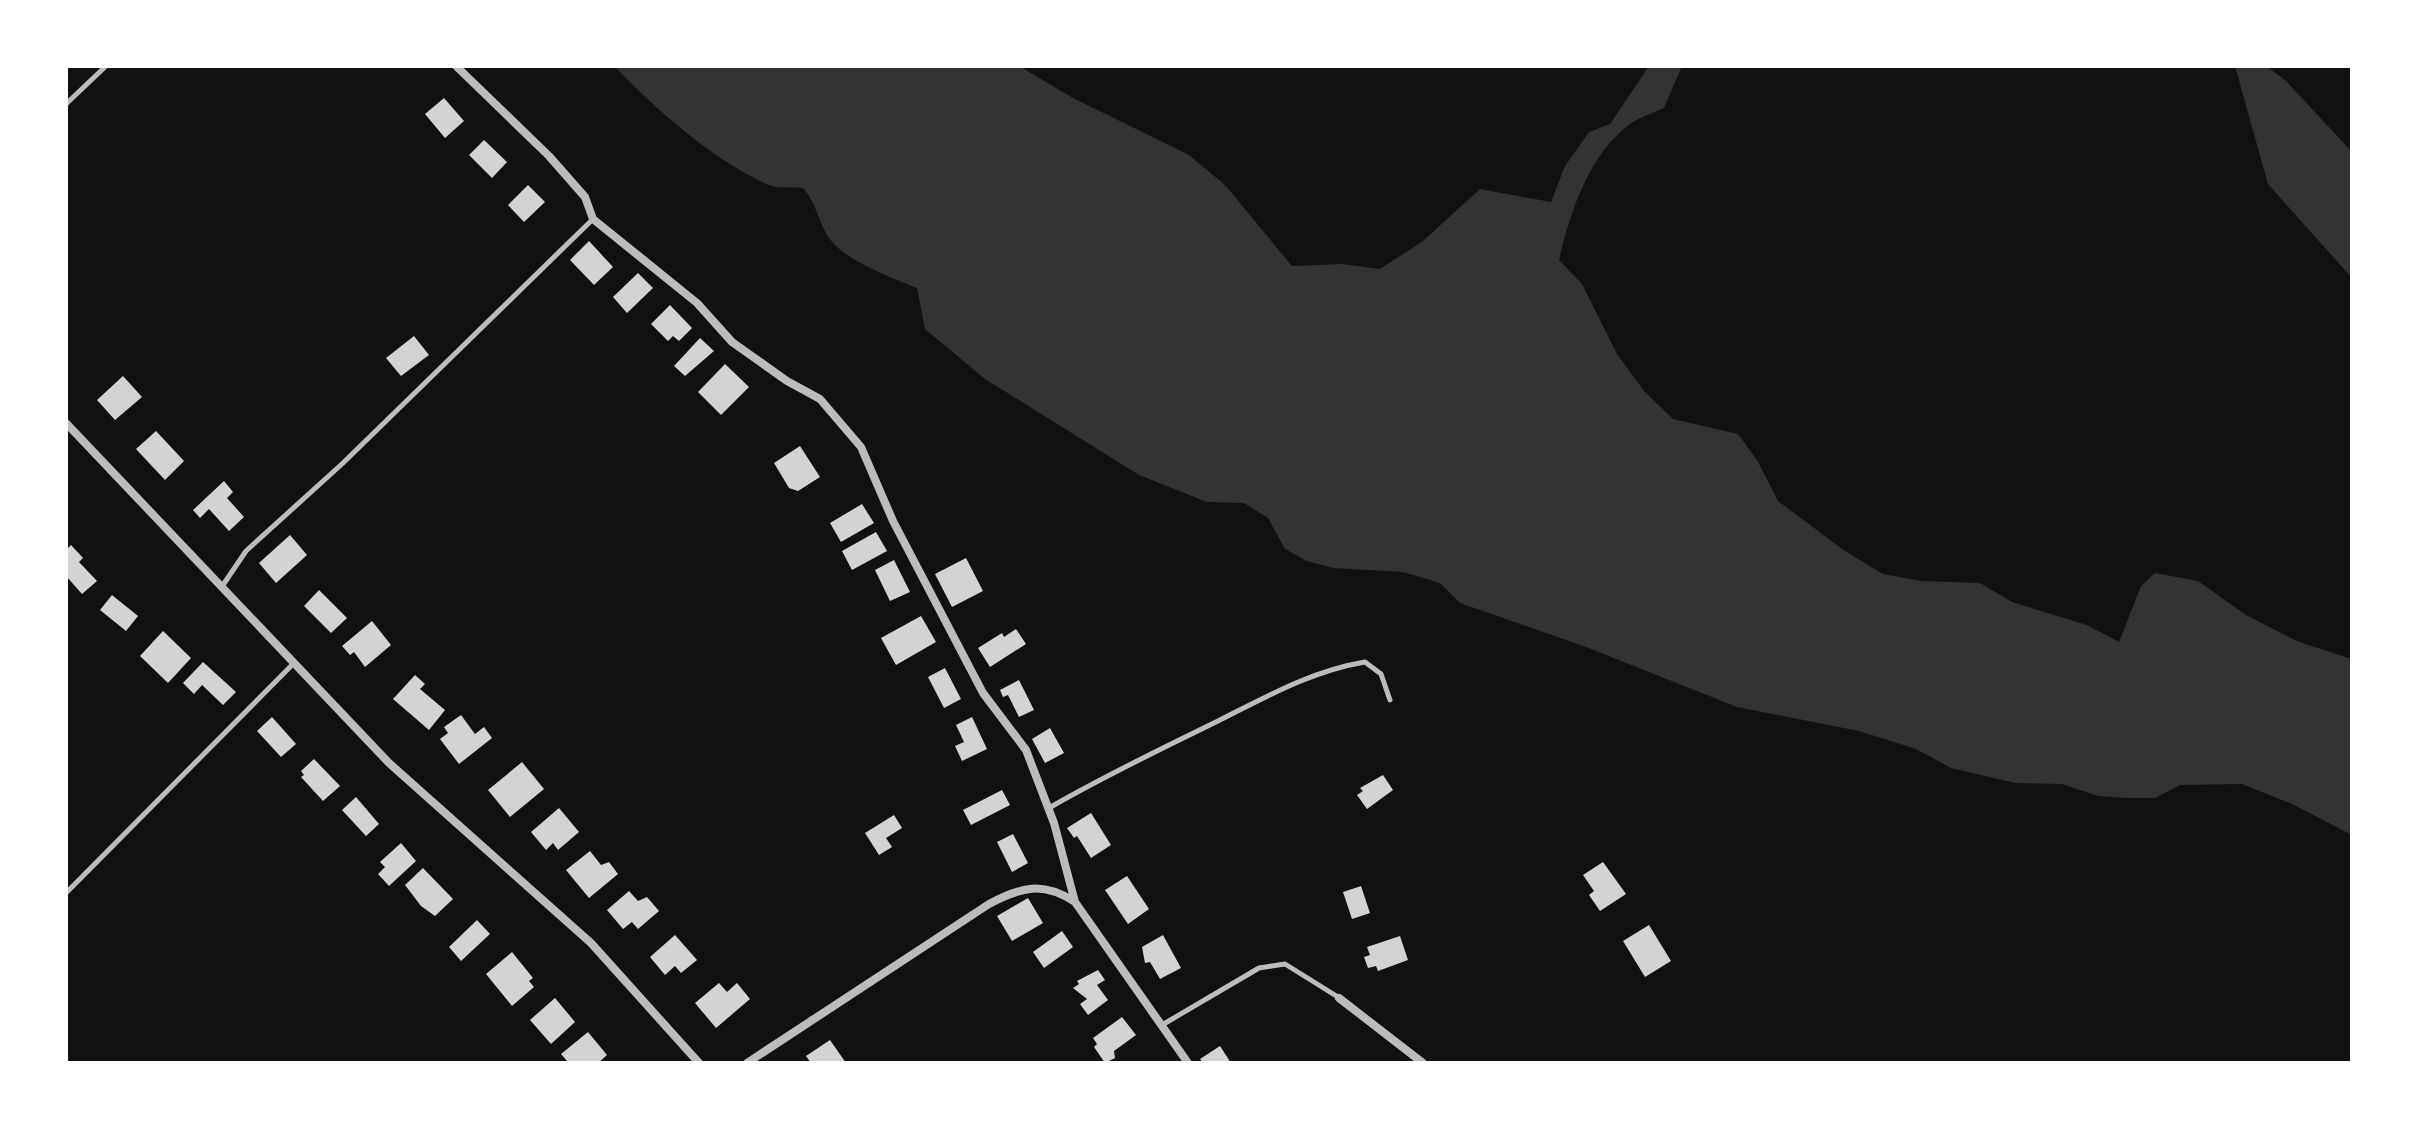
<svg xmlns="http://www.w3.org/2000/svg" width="2418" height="1129" font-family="Overpass,sans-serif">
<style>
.water{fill:#333}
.building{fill:#d3d3d3}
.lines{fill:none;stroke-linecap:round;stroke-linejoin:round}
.service{stroke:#bcbcbc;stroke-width:5}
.minor{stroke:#bcbcbc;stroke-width:8}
</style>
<rect width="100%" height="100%" fill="#111"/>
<!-- water -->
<path class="water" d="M614,66H1019L1073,98L1189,155L1225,185L1292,266L1342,264L1380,269L1423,241L1480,189L1551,202L1565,166L1589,132L1610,124L1649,66H1682L1664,108C1653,113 1640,117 1630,124C1589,154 1570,213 1559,260L1582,284L1617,354L1644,391L1673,419L1738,434L1757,460L1778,501L1845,551L1883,574L1921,581L1980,583L2012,602L2087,625L2119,642L2141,586L2155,573L2198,581L2246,615L2299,642L2352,659V835L2292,804L2242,784L2180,785L2155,798H2128L2098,796L2062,784L2015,783L1951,768L1916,749L1859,731L1737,707L1586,647L1460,603L1440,583L1403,572L1333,568L1307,561L1285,549L1268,518L1244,503L1207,502L1139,475L985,379L925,329L917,288C890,277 839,259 826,233C817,217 816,203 803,188C792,187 776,189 766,184C709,157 658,111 614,66Z
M2235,66H2266L2285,80L2352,152V278L2268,184Z"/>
<!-- building -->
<path class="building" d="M444,98L464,121L445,138L425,114Z
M484,140L507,162L492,178L469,155Z
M528,185L545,202L524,222L508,205Z
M589,241L613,267L594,285L570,260Z
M638,273L653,288L627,313L613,297Z
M670,305L692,328L679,341L673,336L668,341L651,324Z
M414,336L429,355L401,376L386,358Z
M700,338L714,351L685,376L674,366Z
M725,364L749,387L721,415L698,392Z
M123,376L142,397L115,420L97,400Z
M156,431L184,461L165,480L136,449Z
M800,446L820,477L798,491L789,488L774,463Z
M224,481L233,492L227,498L244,517L229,531L209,509L200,518L193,510Z
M862,504L874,523L841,542L830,523Z
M876,532L887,551L852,570L842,551Z
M290,535L307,555L276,583L259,563Z
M71,545L83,558L79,562L97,581L82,594L66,576V550Z
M966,558L983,591L952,607L935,574Z
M894,560L910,592L890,601L875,570Z
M319,590L347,618L331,633L304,606Z
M112,595L138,616L126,631L100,610Z
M921,616L936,642L896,665L881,638Z
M372,621L391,645L365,667L354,652L350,655L342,646Z
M1016,629L1026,644L990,667L978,648L1002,633L1004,637Z
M163,631L191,658L168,683L140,656Z
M203,662L236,692L223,705L202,685L194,694L183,683Z
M945,668L961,699L944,708L928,677Z
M415,675L425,684L420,689L445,710L429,730L393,699Z
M1019,680L1034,710L1019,717L1008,695L1003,697L1000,690Z
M461,715L475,734L484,727L492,738L459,764L440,739L448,733L444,727Z
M272,717L296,744L281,757L257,731Z
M972,717L987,749L962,761L955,746L964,742L956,725Z
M1050,728L1064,753L1045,763L1032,739Z
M314,759L340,786L323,801L301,777L304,775L301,771Z
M522,762L544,789L510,817L488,790Z
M1383,775L1393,790L1367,809L1357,795L1363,791L1360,788Z
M1002,790L1010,805L971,825L963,810Z
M356,797L379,824L366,836L342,810Z
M559,808L579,832L558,850L553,843L546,850L531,832Z
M1091,813L1111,845L1091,858L1077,836L1074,838L1067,828Z
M894,815L902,828L886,838L892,847L879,855L865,833Z
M1013,834L1028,863L1012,872L997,842Z
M401,843L416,861L389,886L378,874L385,867L380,862Z
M590,851L601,865L609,862L618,874L589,898L566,870Z
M1603,862L1626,894L1600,911L1589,895L1594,891L1583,875Z
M423,868L453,899L435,916L421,906L405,885Z
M1127,876L1149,909L1128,924L1105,890Z
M1361,886L1370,913L1352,919L1343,892Z
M629,891L638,901L647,897L659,911L638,929L632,922L623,929L607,910Z
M1028,898L1043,923L1012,941L997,916Z
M477,920L490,934L461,961L449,947Z
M1649,925L1671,961L1645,977L1623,941Z
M1062,931L1073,947L1044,968L1033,952Z
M675,935L697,960L681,973L675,966L665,975L650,957Z
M1163,935L1181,968L1160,979L1150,962L1145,963L1142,947Z
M1400,936L1408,960L1378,971L1376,966L1368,968L1364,957L1370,955L1367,947Z
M512,952L533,978L529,981L534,987L512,1006L486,974Z
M1098,970L1105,980L1097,985L1108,1000L1088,1015L1080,1004L1087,999L1073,988L1079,984L1077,981Z
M719,983L727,992L737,983L750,999L716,1028L695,1003Z
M555,998L575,1022L551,1044L530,1020Z
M1122,1017L1136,1035L1114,1051L1115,1058L1105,1063L1094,1047L1097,1044L1093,1038Z
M588,1032L607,1055L598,1063L567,1061L561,1054Z
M830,1040L846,1063H811L806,1056Z
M1220,1046L1231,1063H1203L1200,1059Z"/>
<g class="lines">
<!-- service -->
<path class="service" d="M66,104L106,66
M221,588L246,551L343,463L593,219
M1049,808C1104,776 1161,749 1218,721C1266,697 1311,671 1365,662L1381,674L1390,700
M66,893L293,664
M1162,1025L1259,968L1285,964L1338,997"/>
<!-- minor -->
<path class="minor" d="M456,66L549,156L585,197L593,219L697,303L732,342L787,381L820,399L861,447L893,521L983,693L1026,750L1054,823L1075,902L1188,1063
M66,423L389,763L591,943L699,1063
M1339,998L1423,1063
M747,1063L989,904C1021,887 1043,881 1075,902"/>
</g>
<!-- border -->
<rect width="2418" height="1129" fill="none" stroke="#ffffff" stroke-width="136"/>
</svg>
